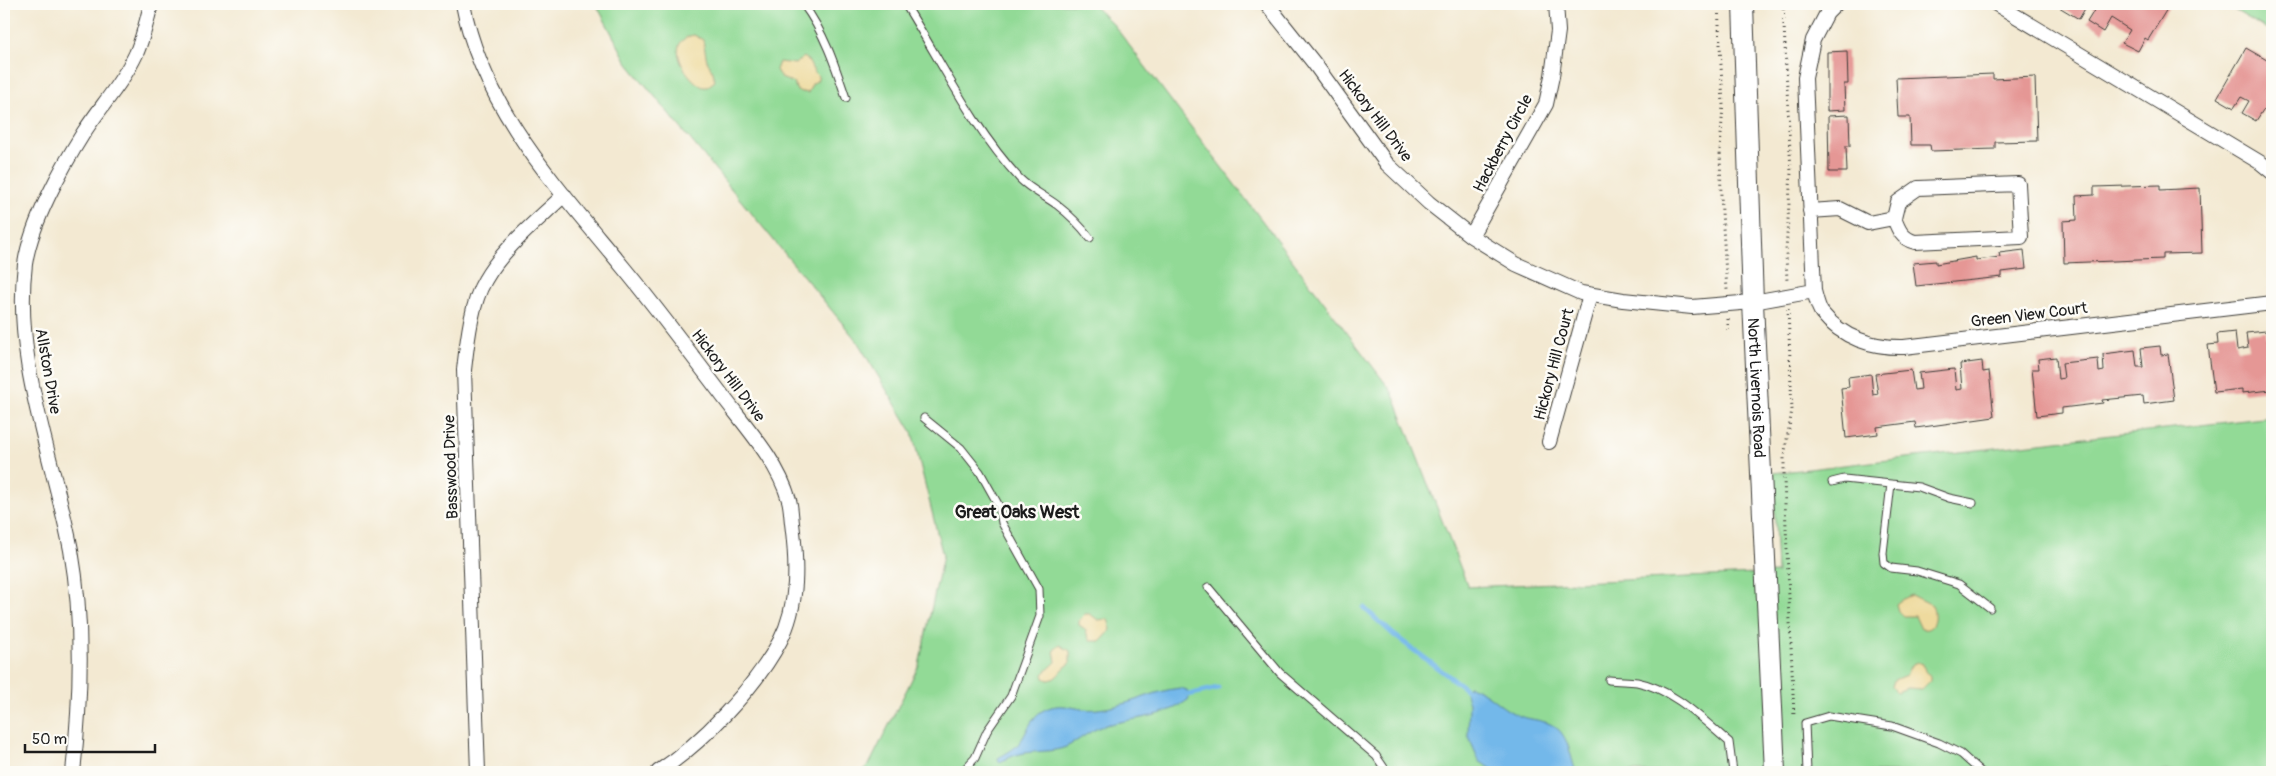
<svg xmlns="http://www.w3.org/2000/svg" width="2276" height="776" font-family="Pangolin,sans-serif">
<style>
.green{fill:#92da96;stroke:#577b59}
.sand{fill:#eeda9e;stroke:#857b5d}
.water{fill:#73b8ea;stroke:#486a83}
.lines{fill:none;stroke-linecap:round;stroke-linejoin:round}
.stream{stroke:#73b8ea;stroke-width:5}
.building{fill:#e59795}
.service-casing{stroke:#3c3b37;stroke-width:9}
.minor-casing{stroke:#3c3b37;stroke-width:16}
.secondary-casing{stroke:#3c3b37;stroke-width:22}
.path{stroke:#3c3b37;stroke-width:3;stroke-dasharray:1 4;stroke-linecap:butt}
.service{stroke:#fff;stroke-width:7}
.minor{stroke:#fff;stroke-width:14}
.secondary{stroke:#fff;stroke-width:20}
.labels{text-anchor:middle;stroke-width:5;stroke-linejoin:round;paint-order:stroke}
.street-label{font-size:16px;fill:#1c1c1c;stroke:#fdfcf7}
.neighbourhood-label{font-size:18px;font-weight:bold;fill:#1c1c1c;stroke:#fdfcf7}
</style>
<rect width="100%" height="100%" fill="#fdfcf7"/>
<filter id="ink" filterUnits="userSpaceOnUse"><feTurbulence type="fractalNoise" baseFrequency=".02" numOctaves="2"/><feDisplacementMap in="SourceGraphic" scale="10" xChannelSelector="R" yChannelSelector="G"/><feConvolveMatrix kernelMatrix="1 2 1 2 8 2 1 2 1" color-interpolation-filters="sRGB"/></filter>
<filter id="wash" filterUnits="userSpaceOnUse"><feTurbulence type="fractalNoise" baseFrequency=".0096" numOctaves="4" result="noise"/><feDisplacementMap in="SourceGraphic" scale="20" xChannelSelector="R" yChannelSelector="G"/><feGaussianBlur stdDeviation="1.12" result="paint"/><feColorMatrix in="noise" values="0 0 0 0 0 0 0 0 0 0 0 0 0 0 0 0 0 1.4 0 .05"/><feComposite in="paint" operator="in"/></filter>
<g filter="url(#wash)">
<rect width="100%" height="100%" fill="#f3e9d2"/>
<!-- green -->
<path class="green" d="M596,4H1092L1113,24L1392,392L1468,587L1777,573L1773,473L2272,417V772H861L869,765L919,665L943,556L912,432L857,341L628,64Z
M2224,4H2272V32Z"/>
<!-- sand -->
<path class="sand" d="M694,35L703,40L707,61L713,72L715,81L707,87H703C686,79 662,41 694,35Z
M804,57C811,61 811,71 818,76V80L812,84L808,93L797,91L794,83L781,78L776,70L779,62L795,64Z
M1912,595L1932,605C1936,615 1936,632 1921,629L1915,616H1903L1898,611L1896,604L1901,600Z
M1085,614H1090L1098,620L1108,619L1111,630L1101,641H1090L1085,629L1079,625V620Z
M1060,645L1070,651V664C1061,668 1058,680 1048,680L1044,678L1043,674L1056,662L1054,650Z
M1917,662L1923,664L1925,671L1930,677V681L1922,689L1907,688L1897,692L1892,687L1894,680L1906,675L1911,665Z"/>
<!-- water -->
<path class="water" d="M1469,686C1489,692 1498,706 1515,714C1525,719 1535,719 1545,722C1569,729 1569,753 1576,772H1496L1479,761L1468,735L1469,704L1466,693Z
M1180,688L1187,690L1189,699C1165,718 1134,718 1106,725C1090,730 1080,740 1066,747C1051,753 1036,750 1020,754C1013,755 1006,760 999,762L998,758C1005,754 1015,749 1020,742C1027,733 1031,717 1042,711C1064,699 1073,712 1098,709C1126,707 1151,691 1180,688Z"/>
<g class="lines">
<!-- stream -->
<path class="stream" d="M1364,608L1394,635L1467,690
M1188,695L1218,688"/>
</g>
<g id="blocks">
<!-- building -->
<path class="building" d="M2054,4H2170L2148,40L2145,38L2138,51L2122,43L2130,30L2111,18L2103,32L2087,22L2095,9L2087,5L2079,19Z
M2246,48L2272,63V115L2263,110L2256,121L2242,113L2249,101L2241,97L2234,108L2217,98Z
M1847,51L1848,84H1844L1845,110L1827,111V52Z
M1993,74V79L2035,77L2037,141L1995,142V149L1931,151L1930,145H1911L1910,117H1898L1896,78Z
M1849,115L1850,146H1846L1847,172H1829L1828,116Z
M2160,185V190L2200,188L2202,253L2163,254V259L2064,263L2063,221L2077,220L2076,196L2094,195V187Z
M2024,250L2026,269L2002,272V277L1916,286L1913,263L1936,261V264L1976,257V260L2000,257L1999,253Z
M2266,331L2268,346H2272V390L2242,393V389L2214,392L2208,345L2218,344L2217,334L2235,332L2237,350L2248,348L2246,333Z
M2160,346L2161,355L2168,354L2174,400L2144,404L2143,396L2102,400L2103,403L2062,408V413L2037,416L2032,369H2039L2038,359L2056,357L2058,379L2064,378L2062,363L2098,359L2099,372L2104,371L2103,354L2135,350L2137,367H2143L2141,348Z
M1982,361L1983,372L1989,371L1994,417L1916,428L1915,422L1877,427L1878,434L1846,438L1841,388L1849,387L1848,377L1871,374L1873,395L1878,394L1875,374L1911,370L1914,390L1921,389L1919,373L1954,369L1956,390L1962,389L1960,364Z"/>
</g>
</g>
<g filter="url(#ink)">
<use href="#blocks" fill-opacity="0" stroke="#3c3b37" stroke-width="1"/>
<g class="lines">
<defs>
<path id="service" d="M803,4C824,32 835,65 846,98
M905,4C942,63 972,127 1020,179C1031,190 1045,196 1057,205C1070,215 1080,225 1090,238
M924,418L961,448L980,472L999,506L1002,523L1039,589L1040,616L1011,696L987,731L975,758L962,772
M1832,482L1844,479L1919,487L1949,498L1973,503
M1891,484L1883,553L1884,563L1891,568L1917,571L1959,584L1990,608
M1208,587L1280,673L1376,756L1387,772
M1609,680C1618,681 1628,681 1637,682C1673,689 1702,719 1729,742L1733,772
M1807,772L1805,723L1829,716L1892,726L1939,743L1961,754L1981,772"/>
<path id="minor" d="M463,4C482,107 558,188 622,266C656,307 687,349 719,391C744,425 777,459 789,500C791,507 791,515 792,523C797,562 799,605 780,641C755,688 702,743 658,772
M1267,4L1314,63L1387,164L1429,203L1471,236L1516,264L1581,293L1623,300L1692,307L1753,302L1814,291
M1836,4L1827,13L1813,40L1805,78L1814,291C1816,298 1818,308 1822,313C1842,338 1873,348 1904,347L2272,303
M1996,4L2261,163L2272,172
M1810,211L1840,209L1868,223L1894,218L1898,202L1918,188L2018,184L2021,237L1915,242C1902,239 1898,229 1894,218
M1471,236L1546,104L1552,76L1558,31L1556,4
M1549,442L1590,295
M73,772C81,700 84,623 71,550C53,456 13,361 25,264C31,223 62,167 84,132C101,106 123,82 136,54C143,38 147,21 151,4
M478,772L464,370C467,344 471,303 485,280C504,247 537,221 564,195"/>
<g id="secondary">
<path id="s1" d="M1743,4L1753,302L1775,772"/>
</g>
</defs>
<!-- service casing -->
<use href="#service" class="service-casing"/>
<!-- minor casing -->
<use href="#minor" class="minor-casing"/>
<!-- secondary casing -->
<use href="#secondary" class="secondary-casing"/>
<!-- path -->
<path class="path" d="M1718,4L1723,105L1720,150L1721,196L1727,290
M1783,4L1791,172L1786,251L1787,283
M1788,309L1792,410L1784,457V479L1794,717
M1728,319V330"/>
<!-- service -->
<use href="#service" class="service"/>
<!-- minor -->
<use href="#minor" class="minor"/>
<!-- secondary -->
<use href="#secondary" class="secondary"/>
</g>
</g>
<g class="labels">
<!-- street labels -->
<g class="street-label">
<text transform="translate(1376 115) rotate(53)" y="6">Hickory Hill Drive</text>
<text transform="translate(1502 143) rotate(-62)" y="6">Hackberry Circle</text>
<text transform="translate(2029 314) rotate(-7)" y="6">Green View Court</text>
<text transform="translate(1553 364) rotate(-75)" y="6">Hickory Hill Court</text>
<text transform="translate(49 371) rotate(80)" y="6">Allston Drive</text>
<text transform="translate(729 375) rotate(53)" y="6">Hickory Hill Drive</text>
<text dy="6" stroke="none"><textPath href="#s1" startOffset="384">North Livernois Road</textPath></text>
<text transform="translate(450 467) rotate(-92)" y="6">Basswood Drive</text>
</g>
<!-- neighbourhood labels -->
<g class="neighbourhood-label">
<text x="1017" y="518">Great Oaks West</text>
</g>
</g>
<!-- margin -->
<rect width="2276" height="776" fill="none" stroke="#fdfcf7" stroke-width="20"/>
<!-- scale -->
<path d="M25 744v8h130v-8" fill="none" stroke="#1c1c1c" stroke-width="2.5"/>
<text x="32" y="744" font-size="15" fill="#1c1c1c" stroke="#fdfcf7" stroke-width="4" paint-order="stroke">50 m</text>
</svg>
